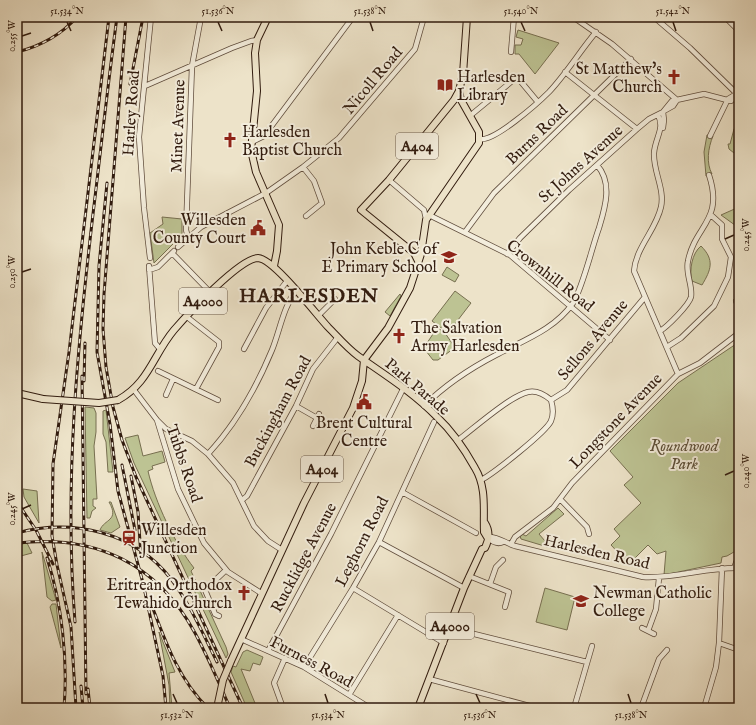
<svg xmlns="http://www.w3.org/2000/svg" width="756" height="725" font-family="'IM FELL English',serif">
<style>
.green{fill:#bdc393;stroke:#776f50}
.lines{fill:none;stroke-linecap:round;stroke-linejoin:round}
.minor-casing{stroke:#604d3d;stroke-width:6}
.major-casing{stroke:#311b0e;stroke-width:8}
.minor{stroke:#f3eddc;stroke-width:4.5}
.major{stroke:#ede3c9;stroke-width:6}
.rail-casing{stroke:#311b0e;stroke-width:3}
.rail{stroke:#f3eddc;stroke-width:1.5;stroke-dasharray:4.5;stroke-linecap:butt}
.major-bridge-casing{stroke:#311b0e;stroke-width:8;stroke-linecap:butt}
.major-bridge{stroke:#ede3c9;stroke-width:6}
.ticks{fill:none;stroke:#311b0e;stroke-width:1.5}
.labels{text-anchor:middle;stroke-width:4;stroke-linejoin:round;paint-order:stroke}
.shield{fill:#f3eddc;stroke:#6b5a4c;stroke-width:1}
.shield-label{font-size:15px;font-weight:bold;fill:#311b0e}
.poi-label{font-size:16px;fill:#311b0e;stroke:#f3eddc;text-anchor:start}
.street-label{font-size:16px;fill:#311b0e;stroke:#f3eddc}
.park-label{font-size:16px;font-style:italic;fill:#5b4d36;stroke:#f3eddc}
.district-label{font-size:20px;font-weight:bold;letter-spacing:1px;fill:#311b0e;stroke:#f3eddc}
.neatline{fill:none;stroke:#311b0e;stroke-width:1.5}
.ticks-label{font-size:10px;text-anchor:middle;fill:#311b0e}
</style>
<rect width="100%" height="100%" fill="#ede3c9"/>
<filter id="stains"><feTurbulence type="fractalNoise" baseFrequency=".005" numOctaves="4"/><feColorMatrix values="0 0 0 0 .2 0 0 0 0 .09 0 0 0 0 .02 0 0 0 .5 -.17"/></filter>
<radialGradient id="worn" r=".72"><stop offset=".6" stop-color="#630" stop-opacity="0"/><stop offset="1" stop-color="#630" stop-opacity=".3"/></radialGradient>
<!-- green -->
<path class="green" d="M518,30L559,43L535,74L519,54H515V45H521L523,39L516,37Z
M739,122V152L734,153L729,149L728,144H730L734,129Z
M707,135L713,136C708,148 706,163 712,174L706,176L704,152Z
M739,207V228L721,215Z
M162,217L182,219V235L154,263L150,233L163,224Z
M701,246C715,260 711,270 702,285L692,281C689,270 692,253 701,246Z
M447,267L459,275L455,282L442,275Z
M455,291L471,303L448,333L432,321Z
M400,294L401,296L390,316L385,312Z
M434,325L445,333L454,346L453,349L438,360H433L426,351L425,346L435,331Z
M739,342V549L727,556L722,557L721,563L664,575L666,551L657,554L648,545L634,559L631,556L626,561L611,545L620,536L614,529L641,503L624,485L633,477L610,451L678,383Z
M85,407L94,408L96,413V432L94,446L97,499H93V506L96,508L92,511L90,518H87Z
M106,410L113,472H108L106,442L103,434V411Z
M138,435L143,456L162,451L165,462L152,466L153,469L148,471C155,502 175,544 194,568L191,571L226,647L228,654L226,658L134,463L125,438Z
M23,489L37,491L39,523L24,497Z
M109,502H111L120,527L111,533L100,530C104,519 120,521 109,502Z
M558,508L564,514L539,534L551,548L521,539L520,536L522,534L526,536Z
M27,543L32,553L17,557V553L21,550L20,548L17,549V545Z
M42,552L56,600L52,601L47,597Z
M545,588L575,597L567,630L536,622Z
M52,604H56L61,648L50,607Z
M159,632L175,672L169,673L172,708H170L169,685Z
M247,650L263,657L260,665L253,663L250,671L241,669L257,708H247L231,672L233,666L236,667L243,652Z"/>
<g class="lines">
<defs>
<path id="minor" d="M573,17L612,44L677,100
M654,17L690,48L737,94
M725,17L739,31
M511,52L514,17
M565,72L637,129
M145,86L232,48L251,41L257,40
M664,111L673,106L677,100
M663,112L664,120L663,128
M471,115L517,77L537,101
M658,115C665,129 655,138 654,153C653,171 665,189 661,207C656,230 636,247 634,271L678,374
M710,136L728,99L738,93
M480,139C494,142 538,103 549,92C566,74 580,51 596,32
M252,142L264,136L353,17
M303,167L314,181L322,203L306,216
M389,180L424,210L426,219
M737,185L739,184
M429,215L510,255L610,340
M465,232L494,193L631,59
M188,237L186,230L192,66L201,17
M178,247L201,227L266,193L303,167L339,138L415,49L424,17
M172,253L211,293
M507,254L520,238L569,190L637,129L649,119L663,112L672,101L704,94L731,101L737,94
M150,258L144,208L139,137L151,17
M149,266L155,343L160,349
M149,270L158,267L174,251
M736,301L739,308
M318,316L335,299
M187,317L219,342V347L196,389
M660,331C667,327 689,305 691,297C693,286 685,273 688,261C695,225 724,221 709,175
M667,347L681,338L714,306L728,277L731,257L722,239V225L711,215
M244,349L266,308L287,281
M158,371L218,400
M134,390L157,420L178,489L204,543L228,572L261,593
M166,395L173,379
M551,400L567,390L645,297
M296,406L317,418
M424,406C444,386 471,368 496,355C524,340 554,330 573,303C583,287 592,247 599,228C605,208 613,183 597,165
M157,420L166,429L192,441L208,454L233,483L254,526L268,541L282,550
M313,426L319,414
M457,441C473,429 510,396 528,392C536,390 545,395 551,400
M208,454C235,425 257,386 272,350C280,330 283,308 296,290
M481,480C493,474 546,432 551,421C554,414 553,407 551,400
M402,492L476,533
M560,499L587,527L589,534
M242,500L247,496L296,406L313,369L338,337
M487,537C498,536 505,543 515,546L643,577C676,579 706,567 739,568
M487,537C492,542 497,545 503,542
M379,542L464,588
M511,544L515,537L553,508L572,483L678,374L700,363L739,333
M734,568L739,555
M469,576L509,592L505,607
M490,584L496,567L503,560
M353,588L444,643
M219,616L215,614L205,590L226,570
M450,628L587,662
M642,628L654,634
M648,631L656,609L659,578
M241,639L304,667L370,708
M719,643L739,650
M268,651L331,534L403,389
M304,667L353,588L379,542L434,422
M429,679L537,708
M349,695L398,615
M283,708L274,683L285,658
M574,708L592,646
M641,708L659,659L667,650
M704,708L716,667L719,643L722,568"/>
<path id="major" d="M268,17L257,40L255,53L257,91L251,150L256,172L279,225L277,251L274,266
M418,261L414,253L361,210L389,180L454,100L459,91L463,74L467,17
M17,393L43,399
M118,400C149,383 153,355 174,330C187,315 240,258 258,258C274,259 315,313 328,327C337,336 347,348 358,356C385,375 414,393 437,417C452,431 465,450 475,468C487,488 483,510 484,532L487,537
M231,661L304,503L353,408L362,381L364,360L388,328L410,288L421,254L426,220L479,143V132L461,100L459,91
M418,708L464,588L482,549L485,548C489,540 490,531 485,523"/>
</defs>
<!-- minor casing -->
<use href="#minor" class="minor-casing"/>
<!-- major casing -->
<use href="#major" class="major-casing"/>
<!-- minor -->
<use href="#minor" class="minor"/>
<!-- major -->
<use href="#major" class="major"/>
<defs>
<path id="rail" d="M126,17L104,294L103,329L106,367L113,407L122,440L136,477L243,708
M17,52C41,46 61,35 77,17
M130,84L143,17
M107,183L99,266L97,352L110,424L118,491L143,583L163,676L166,708
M82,376L86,694
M84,381L85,343
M122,465L135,530
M131,476L138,512L141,557
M17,502L36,530L53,564
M17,533C73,518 135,532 171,579C190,604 203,634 217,662
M17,543C95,534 157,563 195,633C208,657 219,683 230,708
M47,558C62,604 68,660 64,708
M152,606C166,643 179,680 208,708
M75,622C64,486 77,350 93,214C101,148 108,83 117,17
M81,686L83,708
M88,689L90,708
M76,708L71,627L57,565L52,536L53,464L69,352L109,17"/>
</defs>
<!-- rail casing -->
<use href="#rail" class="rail-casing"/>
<!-- rail -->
<use href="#rail" class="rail"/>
<defs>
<path id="major-bridge" d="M43,399L99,403L118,400
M217,708L223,680L231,661"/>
</defs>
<!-- major-bridge casing -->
<use href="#major-bridge" class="major-bridge-casing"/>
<!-- major-bridge -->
<use href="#major-bridge" class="major-bridge"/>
</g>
<!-- ticks -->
<path class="ticks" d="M67,22L71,31M218,22L222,31M370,22L373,31M521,22L525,31M673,22L676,31M22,36L31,33M725,239L734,235M22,272L31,269M725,475L734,471M22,509L31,505M173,694L177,703M325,694L328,703M476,694L480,703M628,694L631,703"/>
<!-- icons -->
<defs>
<symbol id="church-bare" viewBox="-9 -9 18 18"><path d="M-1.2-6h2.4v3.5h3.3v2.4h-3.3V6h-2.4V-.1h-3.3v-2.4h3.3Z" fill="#8f2418" stroke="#f3eddc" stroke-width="2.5" paint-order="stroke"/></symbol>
<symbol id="library-bare" viewBox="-9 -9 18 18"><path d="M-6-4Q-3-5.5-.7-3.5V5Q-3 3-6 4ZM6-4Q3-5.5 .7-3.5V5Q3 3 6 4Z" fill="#8f2418" stroke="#f3eddc" stroke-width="2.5" paint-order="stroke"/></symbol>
<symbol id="civic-bare" viewBox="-9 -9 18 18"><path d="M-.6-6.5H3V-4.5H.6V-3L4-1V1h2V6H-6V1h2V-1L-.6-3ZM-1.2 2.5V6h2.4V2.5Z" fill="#8f2418" stroke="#f3eddc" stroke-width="2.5" paint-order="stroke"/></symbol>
<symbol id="school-bare" viewBox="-9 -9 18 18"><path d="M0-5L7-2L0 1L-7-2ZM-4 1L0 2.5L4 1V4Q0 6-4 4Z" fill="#8f2418" stroke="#f3eddc" stroke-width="2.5" paint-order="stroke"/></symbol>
<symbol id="station-bare" viewBox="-9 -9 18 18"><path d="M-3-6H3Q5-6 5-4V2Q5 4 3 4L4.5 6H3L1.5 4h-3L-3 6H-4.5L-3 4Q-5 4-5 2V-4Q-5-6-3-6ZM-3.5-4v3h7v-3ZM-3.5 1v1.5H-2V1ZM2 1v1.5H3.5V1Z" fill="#8f2418" stroke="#f3eddc" stroke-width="2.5" paint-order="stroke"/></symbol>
</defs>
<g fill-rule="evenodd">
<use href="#church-bare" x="663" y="66" width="22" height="22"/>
<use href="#library-bare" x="434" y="74" width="22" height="22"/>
<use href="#church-bare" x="219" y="129" width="22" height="22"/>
<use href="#civic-bare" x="247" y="217" width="22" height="22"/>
<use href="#school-bare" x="438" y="246" width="22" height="22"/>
<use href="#church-bare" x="388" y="325" width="22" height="22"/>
<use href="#civic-bare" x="353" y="391" width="22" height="22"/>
<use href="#station-bare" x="118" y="527" width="22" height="22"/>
<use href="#church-bare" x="233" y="582" width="22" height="22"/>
<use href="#school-bare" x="570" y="590" width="22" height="22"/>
</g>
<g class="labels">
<!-- shield labels -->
<g class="shield">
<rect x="396" y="133" width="42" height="26" rx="3"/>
<rect x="179" y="288" width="48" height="26" rx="3"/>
<rect x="301" y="456" width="42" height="26" rx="3"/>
<rect x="426" y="613" width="48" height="26" rx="3"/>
</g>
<g class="shield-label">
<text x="417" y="151">A404</text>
<text x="203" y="306">A4000</text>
<text x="322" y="474">A404</text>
<text x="450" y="631">A4000</text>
</g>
<!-- poi labels -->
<g class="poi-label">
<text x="662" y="74" text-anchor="end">St Matthew's<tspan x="662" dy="18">Church</tspan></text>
<text x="457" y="82">Harlesden<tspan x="457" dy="18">Library</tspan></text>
<text x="242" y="137">Harlesden<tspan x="242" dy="18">Baptist Church</tspan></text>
<text x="246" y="225" text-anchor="end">Willesden<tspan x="246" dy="18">County Court</tspan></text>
<text x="437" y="254" text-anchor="end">John Keble C of<tspan x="437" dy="18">E Primary School</tspan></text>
<text x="411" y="333">The Salvation<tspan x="411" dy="18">Army Harlesden</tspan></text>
<text x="364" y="428" text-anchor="middle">Brent Cultural<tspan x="364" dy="18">Centre</tspan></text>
<text x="141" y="535">Willesden<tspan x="141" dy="18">Junction</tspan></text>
<text x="232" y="590" text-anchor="end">Eritrean Orthodox<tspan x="232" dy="18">Tewahido Church</tspan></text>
<text x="593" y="598">Newman Catholic<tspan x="593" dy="18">College</tspan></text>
</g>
<!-- street labels -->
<g class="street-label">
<text transform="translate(372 80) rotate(-50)" y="6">Nicoll Road</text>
<text transform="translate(130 113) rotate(-86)" y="6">Harley Road</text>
<text transform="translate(177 126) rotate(-88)" y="6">Minet Avenue</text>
<text transform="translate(536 134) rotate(-44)" y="6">Burns Road</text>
<text transform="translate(580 163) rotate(-42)" y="6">St Johns Avenue</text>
<text transform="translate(551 275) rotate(38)" y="6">Crownhill Road</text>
<text transform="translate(592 339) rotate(-50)" y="6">Sellons Avenue</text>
<text transform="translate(418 386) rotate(40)" y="6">Park Parade</text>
<text transform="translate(277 411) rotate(-62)" y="6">Buckingham Road</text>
<text transform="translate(615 420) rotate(-46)" y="6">Longstone Avenue</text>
<text transform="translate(185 463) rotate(71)" y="6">Tubbs Road</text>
<text transform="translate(361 541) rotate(-63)" y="6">Leghorn Road</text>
<text transform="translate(597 551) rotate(13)" y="6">Harlesden Road</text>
<text transform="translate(303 557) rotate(-62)" y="6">Rucklidge Avenue</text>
<text transform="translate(312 661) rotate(28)" y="6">Furness Road</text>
</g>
<!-- park labels -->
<g class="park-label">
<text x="684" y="451">Roundwood<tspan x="684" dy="18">Park</tspan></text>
</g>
<!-- district labels -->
<g class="district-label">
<text x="309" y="302">HARLESDEN</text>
</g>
</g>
<!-- margin -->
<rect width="756" height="725" fill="none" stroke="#ede3c9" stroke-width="44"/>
<rect x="22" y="22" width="712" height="681" class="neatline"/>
<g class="ticks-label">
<text x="67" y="14">51.534°N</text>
<text x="218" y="14">51.536°N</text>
<text x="370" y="14">51.538°N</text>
<text x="521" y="14">51.540°N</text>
<text x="673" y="14">51.542°N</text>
<text transform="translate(11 36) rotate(-90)" y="4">0.255°W</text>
<text transform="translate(745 235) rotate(-90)" y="4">0.245°W</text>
<text transform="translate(11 272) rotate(-90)" y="4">0.250°W</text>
<text transform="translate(745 471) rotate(-90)" y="4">0.240°W</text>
<text transform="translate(11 509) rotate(-90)" y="4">0.245°W</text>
<text x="177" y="718">51.532°N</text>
<text x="328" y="718">51.534°N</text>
<text x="480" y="718">51.536°N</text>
<text x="631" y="718">51.538°N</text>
</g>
<rect width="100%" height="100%" filter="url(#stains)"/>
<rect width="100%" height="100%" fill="url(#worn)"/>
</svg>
